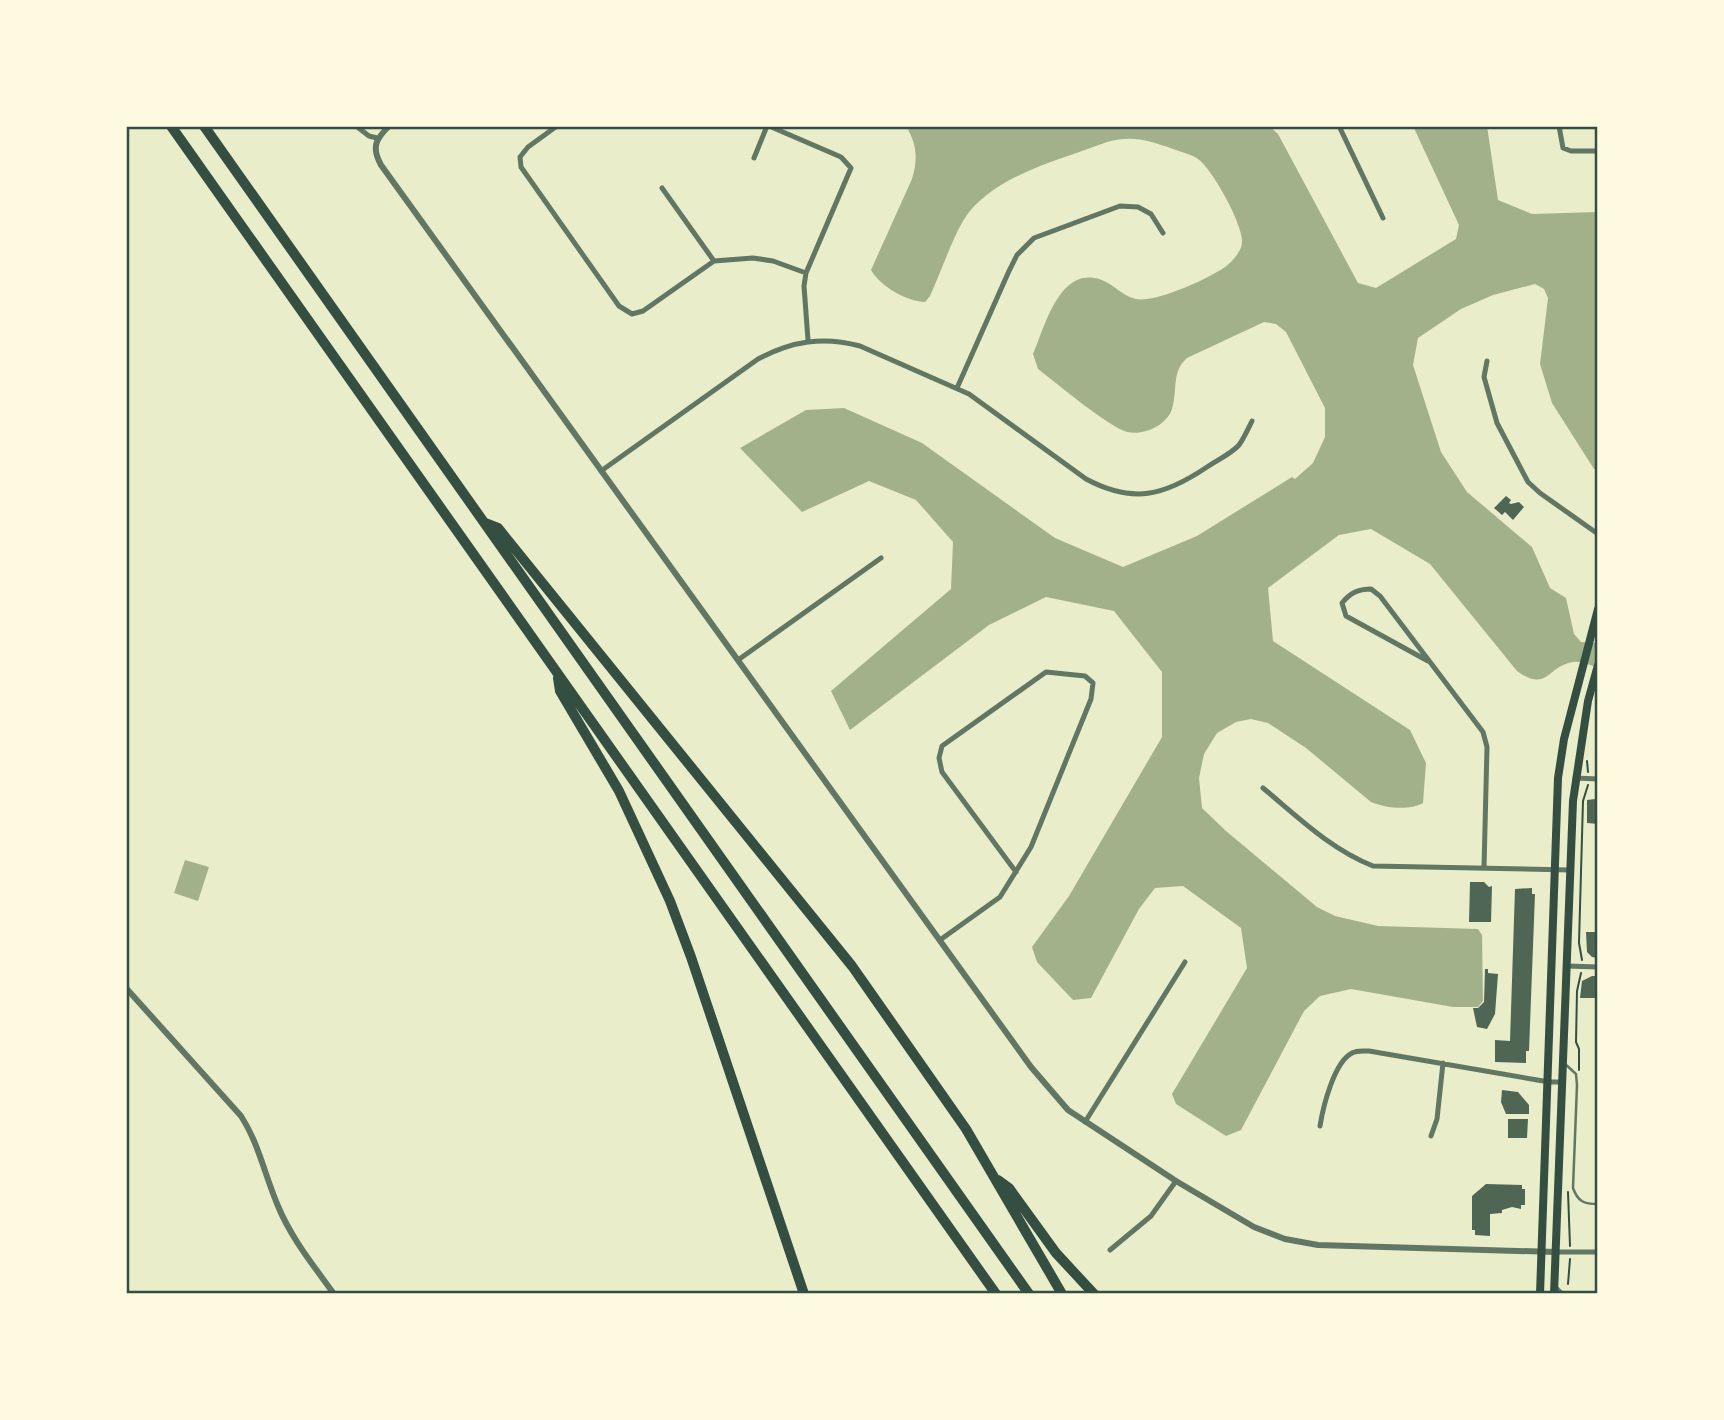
<svg xmlns="http://www.w3.org/2000/svg" width="1724" height="1420" font-family="Overpass,sans-serif">
<style>
.water{fill:#a3b18a}
.building{fill:#4f6655}
.lines{fill:none;stroke-linecap:round;stroke-linejoin:round}
.path{stroke:#344e41;stroke-width:2}
.service{stroke:#617663;stroke-width:2.5}
.minor{stroke:#617663;stroke-width:5}
.tertiary{stroke:#617663;stroke-width:6}
.primary{stroke:#344e41;stroke-width:8}
.motorway{stroke:#344e41;stroke-width:10}
.neatline{fill:none;stroke:#344e41;stroke-width:2.5}
</style>
<rect width="100%" height="100%" fill="#e9edc9"/>
<!-- water -->
<path class="water" d="M906,126H1269L1278,134L1358,283L1376,288L1456,239L1459,225L1413,126H1487L1498,200L1532,214L1598,212V469H1594L1552,403L1540,364L1548,298L1544,289L1535,284L1493,295L1461,309L1418,338L1413,365L1441,452L1467,492L1532,547L1550,588L1566,598L1574,634L1581,642L1598,643V693L1596,667C1589,665 1581,661 1573,662C1547,666 1548,693 1517,671L1430,564L1371,529L1339,535L1268,588L1273,641L1410,730L1426,763L1423,803C1409,811 1385,808 1371,802L1306,748L1268,723L1251,719L1236,722L1217,733L1204,754L1199,778L1202,808L1226,831L1317,907L1335,916L1378,926L1478,929L1482,935L1483,1001L1478,1007H1453L1351,989L1320,996L1304,1011L1241,1130L1226,1136L1176,1104L1172,1094L1247,968L1241,928L1183,886L1155,888L1139,909L1091,998L1073,1000L1037,962L1032,947L1069,896L1162,737V672L1114,611L1046,597L989,625L850,730L831,691L951,589L953,542L916,500L869,481L802,512L740,448L806,410L844,408L922,443L1055,538L1123,567L1197,536L1292,477L1295,479L1313,463L1325,437V408L1286,332L1276,324L1264,322L1187,358C1171,372 1178,390 1172,409C1167,425 1144,436 1127,432C1109,427 1056,383 1038,369L1033,354C1045,327 1059,267 1099,279C1113,283 1122,296 1136,299C1155,303 1208,279 1225,267C1232,262 1242,251 1242,242C1243,224 1212,169 1198,159C1191,154 1181,152 1173,149C1149,140 1132,135 1107,142C1060,160 990,176 963,221C950,244 941,272 930,296L925,302C906,301 881,287 871,270L912,179C918,159 917,144 906,126Z
M185,860L209,867L198,901L174,893Z"/>
<!-- building -->
<path class="building" d="M1506,496L1511,500L1509,503L1511,504L1519,502L1524,507L1513,520L1505,512L1502,515L1494,508Z
M1595,793H1598V824L1587,823V800L1595,799Z
M1470,882H1484L1489,887L1492,886L1491,922H1469Z
M1532,888V894H1535L1529,1051H1526V1063L1495,1062V1040L1510,1041L1515,889Z
M1586,932H1598V958L1592,957L1587,952Z
M1485,969H1488V973L1498,974L1495,1014L1487,1029L1477,1027L1473,1008H1478L1484,1002Z
M1592,976H1598V998H1580L1582,981Z
M1502,1090L1518,1092L1529,1105V1114H1506L1501,1102Z
M1508,1119H1528L1527,1138H1508Z
M1486,1184L1522,1185V1189H1525V1205H1521V1209L1512,1207L1502,1210V1213L1490,1214V1236L1475,1235V1230H1472V1196Z"/>
<g class="lines">
<!-- path -->
<path class="path" d="M1587,761L1588,772
M1582,960L1579,943L1583,801L1588,785
M1579,1070V1049L1576,1042L1577,991L1581,973
M1568,1192L1570,1246
M1568,1284L1570,1259"/>
<!-- service -->
<path class="service" d="M1564,1063L1576,1074L1577,1085L1573,1188C1578,1202 1584,1204 1598,1204"/>
<!-- minor -->
<path class="minor" d="M356,126L369,136L377,138
M557,126L528,147L520,157L521,167L619,306L632,314L643,311L714,261L753,258L773,261L806,273
M769,126L841,157L851,168L806,273L804,286L808,340
M1339,126L1383,218
M1559,126L1563,148L1571,151H1598
M754,158L767,126
M662,188L714,261
M1487,361L1484,377L1497,423L1528,482L1540,493L1598,534
M957,388L1009,271L1017,255L1034,238L1120,206L1138,207L1151,214L1163,233
M601,471L758,359C792,341 823,336 860,346L969,394L1086,479C1133,504 1164,496 1207,467C1217,460 1231,454 1239,445C1244,438 1248,429 1252,421
M738,660L881,558
M1428,661L1346,616L1342,603C1350,593 1358,589 1371,589L1380,596L1483,732L1487,747L1484,868
M1575,778L1598,779
M1263,788C1298,817 1330,849 1373,866L1570,870
M940,940L1000,897L1031,847L1091,699L1093,683L1085,676L1046,672L942,746L939,758L942,772L1016,872
M1567,966L1598,967
M1085,1122L1185,962
M1320,1126C1323,1107 1334,1062 1352,1053C1357,1050 1363,1051 1369,1051L1549,1082H1563
M1431,1136L1437,1119L1443,1063
M1110,1250L1151,1216L1176,1181
M1555,1252H1598
M1554,1286L1562,1294"/>
<!-- tertiary -->
<path class="tertiary" d="M389,126C376,139 371,147 381,165L1031,1067L1068,1110L1176,1181L1254,1227L1285,1239L1318,1245L1555,1252
M126,988L241,1116C259,1144 265,1176 278,1206C291,1238 314,1266 334,1294"/>
<!-- primary -->
<path class="primary" d="M1540,1294L1558,778L1564,739L1598,609
M1554,1294L1573,801L1588,701L1598,665"/>
<!-- motorway -->
<path class="motorway" d="M171,126L996,1294
M204,126L1029,1294
M485,523L498,528L852,966L966,1129L1062,1294
M558,678L560,691L619,791L670,901L691,957L804,1294
M998,1180L1009,1188L1056,1253L1094,1294"/>
</g>
<!-- border -->
<rect width="1724" height="1420" fill="none" stroke="#fefae0" stroke-width="256"/>
<rect x="128" y="128" width="1468" height="1164" class="neatline"/>
</svg>
